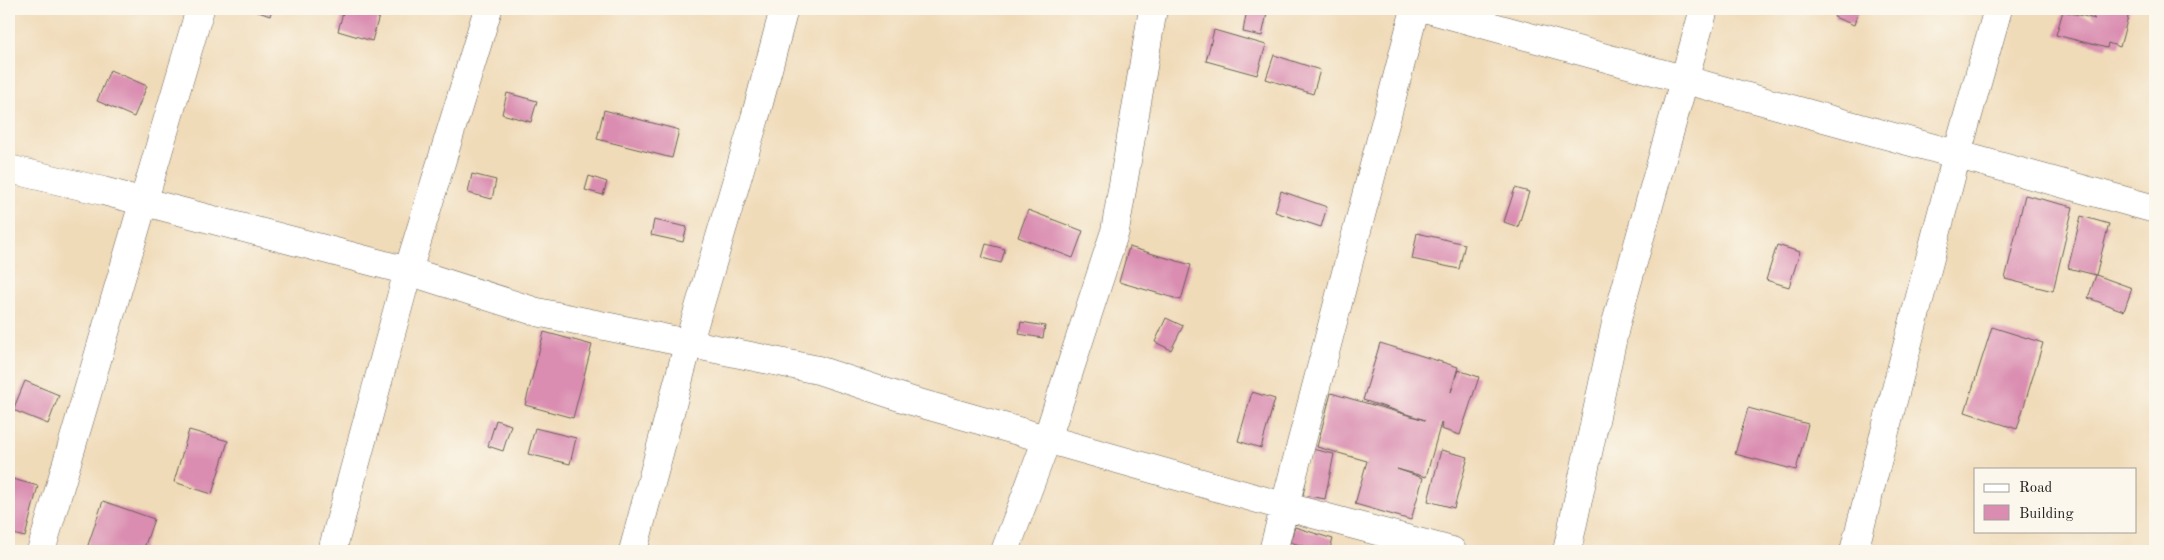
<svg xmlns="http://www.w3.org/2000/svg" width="2164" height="560" font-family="'Old Standard TT',serif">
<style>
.building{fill:#da8db1}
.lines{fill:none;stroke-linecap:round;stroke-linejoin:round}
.minor-casing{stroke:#665f53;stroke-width:29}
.minor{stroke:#fff;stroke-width:28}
</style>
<rect width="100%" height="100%" fill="#fbf7ec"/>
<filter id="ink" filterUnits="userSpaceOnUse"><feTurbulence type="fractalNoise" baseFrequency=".02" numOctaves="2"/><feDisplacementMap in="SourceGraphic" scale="10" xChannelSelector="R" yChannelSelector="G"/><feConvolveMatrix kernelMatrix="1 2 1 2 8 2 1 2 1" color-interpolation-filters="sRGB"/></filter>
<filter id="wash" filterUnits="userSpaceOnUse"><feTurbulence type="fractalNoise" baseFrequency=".0096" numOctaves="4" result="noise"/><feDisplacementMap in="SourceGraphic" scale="20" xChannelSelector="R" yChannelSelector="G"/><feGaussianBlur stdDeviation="1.12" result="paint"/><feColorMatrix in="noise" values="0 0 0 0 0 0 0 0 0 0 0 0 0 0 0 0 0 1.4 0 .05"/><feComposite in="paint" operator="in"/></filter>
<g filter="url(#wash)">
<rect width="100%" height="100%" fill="#f0dbb9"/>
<g id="blocks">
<!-- building -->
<path class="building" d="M250,9H272L270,16Z
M344,9H381L372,41L338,31Z
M1247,9H1268L1262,36L1243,32Z
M1837,9H1859L1854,25L1834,17Z
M2086,9H2130L2120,47L2108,43L2107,48L2056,35L2063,11L2095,19Z
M1214,30L1266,45L1257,75L1206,61Z
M1274,55L1320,70L1313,94L1266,79Z
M110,70L147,86L134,117L97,101Z
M507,93L537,101L531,122L502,114Z
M604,110L679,130L672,158L597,139Z
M472,174L496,180L492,199L468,193Z
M589,176L607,182L603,195L585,190Z
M1515,188L1529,192L1518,227L1504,222Z
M1281,191L1327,207L1321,227L1275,212Z
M2025,195L2073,207L2053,291L2005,279Z
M1028,210L1083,231L1073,258L1018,237Z
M2081,216L2109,224L2096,275L2132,288L2124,311L2088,298L2096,275L2068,268Z
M654,220L687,227L683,242L651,235Z
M1417,233L1465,244L1459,269L1412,259Z
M986,244L1005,249L1001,263L982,258Z
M1777,245L1800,252L1789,287L1766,280Z
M1129,247L1191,265L1181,300L1119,282Z
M1166,318L1183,326L1171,350L1155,342Z
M1021,322L1045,326L1043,338L1019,334Z
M1992,327L2043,343L2017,429L1965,412Z
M544,332L592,345L573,418L525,405Z
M1380,343L1458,367L1451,392L1458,370L1479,377L1460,435L1441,429L1442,424L1441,423L1426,477L1397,469L1423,478L1411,520L1355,504L1367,461L1317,447L1331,393L1425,420L1363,400Z
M25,381L59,395L48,424L13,410Z
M1252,392L1275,399L1261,448L1238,441Z
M1748,408L1808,424L1796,470L1735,454Z
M496,420L511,425L503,451L488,446Z
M535,428L576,438L570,464L528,454Z
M189,430L228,441L212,494L174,482Z
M1312,449L1334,454L1325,499L1303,495Z
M1441,450L1468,457L1454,508L1428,501Z
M9,478L38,486L25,537L9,533Z
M103,501L154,519L143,551H86Z
M1295,527L1333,539L1329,551H1319L1290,542Z"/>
</g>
</g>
<g filter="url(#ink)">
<use href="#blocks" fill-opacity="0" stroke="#665f53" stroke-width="1"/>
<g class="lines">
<defs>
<path id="minor" d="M1428,9L2155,209
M9,169L103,191L408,271L537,312L818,370L912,401L1283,506L1452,551
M41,551L200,9
M332,551L408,271L488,9
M633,551L688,345L755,118L784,9
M1005,551L1047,439L1115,231L1153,9
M1273,551L1415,9
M1567,551L1616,323L1704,9
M1854,551L1957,154L1998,9"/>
</defs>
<!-- minor casing -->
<use href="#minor" class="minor-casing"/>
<!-- minor -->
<use href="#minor" class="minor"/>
</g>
</g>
<!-- margin -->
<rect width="2164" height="560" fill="none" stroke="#fbf7ec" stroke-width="30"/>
<!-- legend -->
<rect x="1974" y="468" width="162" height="65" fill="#fbf7ec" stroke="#a29f99"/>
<rect x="1984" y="484" width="25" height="8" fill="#ffffff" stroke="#a29f99"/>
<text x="2019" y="492" font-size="15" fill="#1c1c1c">Road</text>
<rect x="1984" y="505" width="25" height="15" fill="#da8db1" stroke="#a29f99"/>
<text x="2019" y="518" font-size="15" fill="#1c1c1c">Building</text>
</svg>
